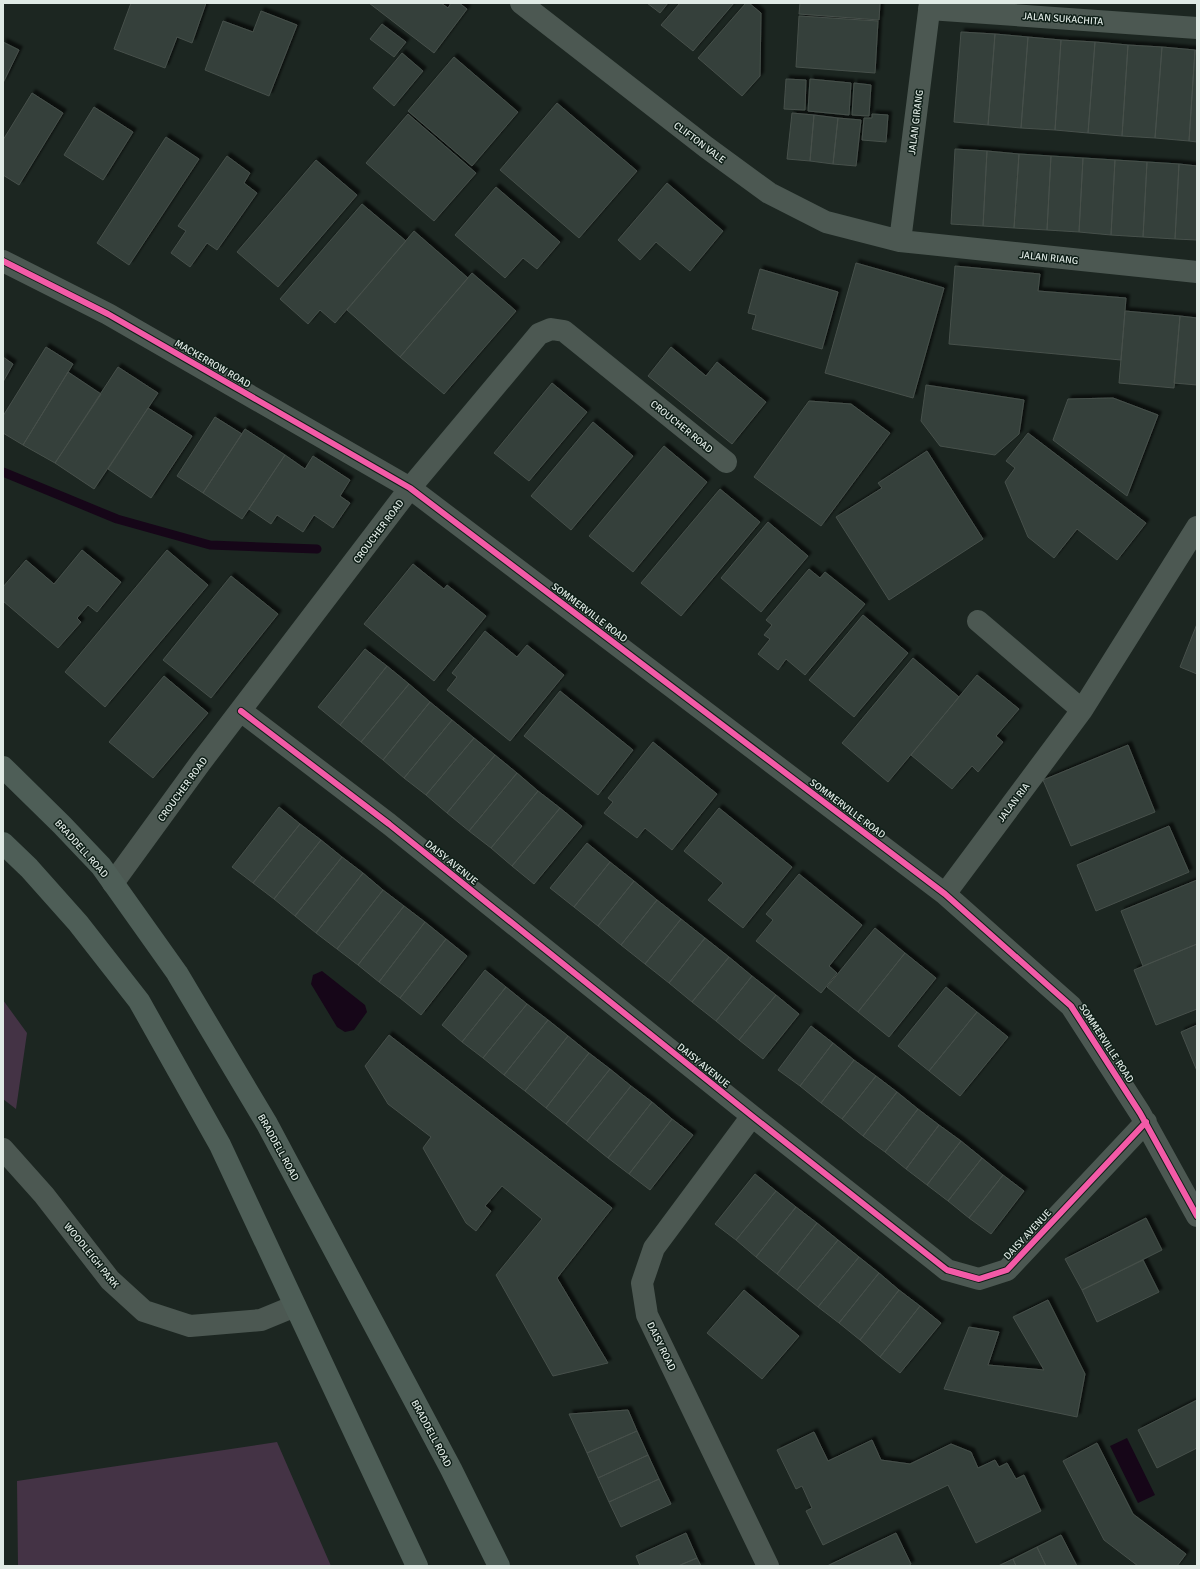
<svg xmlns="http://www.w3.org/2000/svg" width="1200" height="1569" font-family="Signika,sans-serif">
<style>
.green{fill:#443345}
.water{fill:#160618}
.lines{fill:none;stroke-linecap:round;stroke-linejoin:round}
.stream{stroke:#160618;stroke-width:9}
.building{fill:#34403a;stroke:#47504b;filter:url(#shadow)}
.minor{stroke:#4c5852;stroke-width:22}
.highway{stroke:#4e5e57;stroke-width:22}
.cycleway-casing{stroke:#0f1f18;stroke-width:8}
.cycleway{stroke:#f35aa7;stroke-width:6}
.labels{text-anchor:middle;stroke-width:3;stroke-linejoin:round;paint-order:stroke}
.street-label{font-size:10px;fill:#e0eae5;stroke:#0f1f18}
</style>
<defs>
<filter id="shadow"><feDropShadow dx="3.5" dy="-3.5" stdDeviation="1" flood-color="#0009"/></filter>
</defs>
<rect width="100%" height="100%" fill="#1c2621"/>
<!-- green -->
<path class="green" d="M3,1000L27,1033L16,1109L3,1099Z
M277,1442L331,1566H18L17,1481Z"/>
<!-- water -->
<path class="water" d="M322,971L365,1005L367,1012L354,1030L345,1032L337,1027L311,984L313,975Z
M1127,1438L1155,1495L1138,1503L1110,1446Z"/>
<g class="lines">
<!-- stream -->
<path class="stream" d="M3,472L117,519L210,545L317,549"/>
</g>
<!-- building -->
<path class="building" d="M131,3H206L192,43L177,37L165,68L114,49Z
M369,3H441L448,8L451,3H459L467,9L434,53Z
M647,3H668L660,13Z
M680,3H734L693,51L661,25Z
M746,3H749L761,13L760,76L742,96L698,58Z
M800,3H880L879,20L799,14Z
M261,11L297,25L269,96L205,70L223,21L253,32Z
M799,16L878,21L875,73L796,67Z
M382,24L406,42L394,57L370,39Z
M961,32L995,34L988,125L954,122Z
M995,34L1028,37L1021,128L988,125Z
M1028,37L1061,40L1055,130L1021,128Z
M1061,40L1095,42L1088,133L1055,130Z
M3,42L19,50L3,83Z
M1095,42L1128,45L1122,136L1088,133Z
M1128,45L1162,47L1155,138L1122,136Z
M1162,47L1195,50L1189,141L1155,138Z
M1195,50L1197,51V142L1189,141Z
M402,53L423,71L394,106L373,88Z
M454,57L518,112L472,166L408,111Z
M786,79L806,80L805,110L784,109Z
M810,79L851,83L849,115L808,111Z
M854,83L871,85L869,116L852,115Z
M32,93L63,113L19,185L3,175V140Z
M557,103L637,171L579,238L500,170Z
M94,107L133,132L103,180L64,155Z
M792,113L814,115L810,161L787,159Z
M408,114L476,173L434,221L366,163Z
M872,114L888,115L886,142L862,140L864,118H872Z
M814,115L838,118L833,164L810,161Z
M838,118L861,120L856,166L833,164Z
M166,137L199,159L129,265L97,243Z
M955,149L987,151L983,226L951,224Z
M987,151L1019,154L1014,228L983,226Z
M1019,154L1051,156L1047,230L1014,228Z
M227,156L250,173L244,183L257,193L217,250L207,243L190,267L171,253L186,231L178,226Z
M1051,156L1083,158L1079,232L1047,230Z
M1083,158L1115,160L1111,235L1079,232Z
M316,160L357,195L278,287L237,252Z
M1115,160L1147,162L1143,237L1111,235Z
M1147,162L1179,164L1175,239L1143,237Z
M1179,164L1197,166V240L1175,239Z
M667,183L723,231L690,271L656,242L640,260L618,240Z
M496,187L560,242L537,269L523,258L505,278L455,235Z
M362,204L406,241L335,323L320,310L308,324L280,299Z
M414,231L468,278L400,357L347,310Z
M856,263L944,288L913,398L825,373Z
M955,266L1040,274L1038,291L1126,298L1121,360L949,344Z
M760,269L838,292L822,349L752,329L756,315L748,313Z
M472,273L516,311L444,394L400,357Z
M1125,311L1180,316L1174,388L1119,383Z
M1180,316L1197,318V385L1174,383Z
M46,347L73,364L23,445L3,433V416Z
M671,347L706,376L717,362L766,402L732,444L648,376Z
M3,357L13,364L3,382Z
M118,367L158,393L94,489L55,463Z
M68,372L101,394L55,463L23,445Z
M552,383L587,412L529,481L494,453Z
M926,385L1024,400L1019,434L995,455L940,446L921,421Z
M1113,398L1158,415L1127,496L1053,440L1068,399Z
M809,401L851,404L890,433L821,526L754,477Z
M148,408L192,436L151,498L108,469Z
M215,417L242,434L203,493L177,476Z
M593,422L633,456L571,530L531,496Z
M245,429L285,455L242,519L203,493Z
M1028,433L1146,523L1117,560L1077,529L1054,558L1028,537L1005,482L1015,468L1006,461Z
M664,446L707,482L633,572L589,536Z
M927,451L983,539L889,600L836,517L882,488L878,483Z
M285,455L305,469L313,456L350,480L340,496L350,503L333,528L314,515L303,532L277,515L271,524L249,509Z
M720,489L760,522L681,616L641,583Z
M768,522L808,556L761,612L721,578Z
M82,550L121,582L97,612L88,605L77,618L81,622L58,648L3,601V587L26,560L54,584Z
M167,550L208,585L105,707L65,672Z
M413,564L444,589L447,585L486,616L434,681L364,624Z
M809,569L820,578L825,572L865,604L805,675L786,659L778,670L758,654L770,639L764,635L772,625L766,620Z
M231,576L278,614L211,698L163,660Z
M863,615L908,653L854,717L809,680Z
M1197,624V674L1180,667Z
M485,631L517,657L527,645L564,675L510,741L447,690L457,677L452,673Z
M365,649L387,666L340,725L318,707Z
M913,658L959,697L888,782L842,743Z
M387,666L409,684L361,742L340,725Z
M977,675L1019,709L996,736L1003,742L978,772L972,766L952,789L911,755Z
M164,676L208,713L153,778L109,742Z
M409,684L430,702L383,760L361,742Z
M560,691L633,750L598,795L524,736Z
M430,702L452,720L404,778L383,760Z
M452,720L474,738L426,795L404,778Z
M474,738L495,755L447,813L426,795Z
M653,742L717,794L672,850L645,828L637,838L604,813L613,802L608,798Z
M1128,745L1155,812L1071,846L1043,780Z
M495,755L517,773L469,831L447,813Z
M517,773L538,791L491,848L469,831Z
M538,791L560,808L512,866L491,848Z
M279,807L300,824L253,883L232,867Z
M560,808L582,826L534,884L512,866Z
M719,808L792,867L743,928L708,900L723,883L684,851Z
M300,824L321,840L274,899L253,883Z
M1169,826L1189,872L1096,911L1077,865Z
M321,840L342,857L295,916L274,899Z
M587,843L610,862L574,907L550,888Z
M342,857L363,873L316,933L295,916Z
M610,862L634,881L598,926L574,907Z
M363,873L383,890L337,949L316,933Z
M799,874L862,925L829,966L837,973L821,993L756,941L773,920L766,914Z
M1197,880V944L1143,966L1121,911Z
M634,881L657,900L621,945L598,926Z
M383,890L404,906L358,965L337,949Z
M657,900L681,919L645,964L621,945Z
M404,906L425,922L379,982L358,965Z
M681,919L705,938L669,983L645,964Z
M425,922L446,939L400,998L379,982Z
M875,928L905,953L858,1012L827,987Z
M705,938L729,957L692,1002L669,983Z
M446,939L467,956L421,1015L400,998Z
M1197,944V1009L1156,1025L1134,970Z
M905,953L936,978L889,1037L858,1012Z
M729,957L752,976L716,1021L692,1002Z
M485,970L506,987L462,1042L442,1025Z
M752,976L776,995L739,1040L716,1021Z
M506,987L527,1004L483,1058L462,1042Z
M946,987L977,1012L929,1071L898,1046Z
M776,995L799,1014L763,1059L739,1040Z
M527,1004L548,1020L504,1075L483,1058Z
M977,1012L1008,1037L960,1096L929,1071Z
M548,1020L568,1036L525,1091L504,1075Z
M1197,1025V1071L1181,1032Z
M811,1026L833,1043L800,1086L778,1070Z
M389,1035L612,1208L557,1278L608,1363L553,1376L496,1275L542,1219L502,1186L485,1206L491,1211L476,1231L466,1223L423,1148L431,1137L388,1104L365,1066Z
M568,1036L589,1053L546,1108L525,1091Z
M833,1043L854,1060L821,1103L800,1086Z
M589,1053L610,1069L566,1124L546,1108Z
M854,1060L876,1076L842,1119L821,1103Z
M610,1069L631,1086L587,1141L566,1124Z
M876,1076L897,1092L863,1136L842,1119Z
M631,1086L652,1102L608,1158L587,1141Z
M897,1092L918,1109L885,1152L863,1136Z
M652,1102L672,1119L629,1174L608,1158Z
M918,1109L939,1125L906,1169L885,1152Z
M672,1119L693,1135L650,1190L629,1174Z
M939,1125L961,1141L927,1185L906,1169Z
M961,1141L982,1158L948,1201L927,1185Z
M982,1158L1003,1175L969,1218L948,1201Z
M755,1174L776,1191L736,1240L715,1224Z
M1003,1175L1024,1191L991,1234L969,1218Z
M776,1191L796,1207L756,1257L736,1240Z
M796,1207L817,1223L777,1274L756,1257Z
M1146,1218L1162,1250L1082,1290L1065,1259Z
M817,1223L838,1240L797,1290L777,1274Z
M838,1240L859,1257L818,1307L797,1290Z
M859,1257L879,1273L839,1323L818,1307Z
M1143,1260L1159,1292L1097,1322L1082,1290Z
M879,1273L899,1290L860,1340L839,1323Z
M744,1290L799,1336L762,1379L707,1333Z
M899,1290L920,1306L880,1357L860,1340Z
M1048,1300L1085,1374L1077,1417L944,1389L969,1327L999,1332L988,1365L1044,1370L1013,1317Z
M920,1306L941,1323L900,1373L880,1357Z
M1197,1400V1448L1157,1468L1138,1430Z
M628,1410L637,1431L587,1453L569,1414Z
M637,1431L648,1455L598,1478L587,1453Z
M814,1432L828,1461L872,1440L881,1460L910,1464L951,1444L971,1452L978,1468L995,1460L999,1467L1007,1463L1016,1479L1024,1475L1041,1511L976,1543L948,1485L823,1545L806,1511L812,1508L802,1486L796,1489L777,1450Z
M1097,1443L1133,1514L1186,1554L1177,1566H1138L1104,1540L1063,1461Z
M648,1455L659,1479L609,1502L598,1478Z
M659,1479L671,1504L621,1527L609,1502Z
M686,1533L697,1558L678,1566H640L636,1556Z
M896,1533L911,1564L908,1566H827Z
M1061,1535L1077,1566H1046L1037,1547Z
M1037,1547L1046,1566H1016L1013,1559Z
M697,1558L701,1566H678Z
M1013,1559L1016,1566H998Z"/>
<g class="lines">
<!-- minor -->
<path class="minor" d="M521,3L706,147L769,193L826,222L900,241L1197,272
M929,9L1197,28
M900,241L930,3
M3,261L108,314L410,488L945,894L1071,1006L1140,1113L1197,1216
M978,621L1082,710
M241,711L389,824L752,1116L947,1270L979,1279L1007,1270L1146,1122
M113,883L201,762L410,488L539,334L551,329L564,331L726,462
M945,894L1082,710L1197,527
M752,1116L654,1248L642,1283L647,1315L768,1566
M3,1149L44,1195L110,1280L144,1311L190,1326L261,1320L295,1306"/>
<!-- highway -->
<path class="highway" d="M3,767L62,825L101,866L177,973L267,1124L451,1469L499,1566
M3,843L29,868L78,923L139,1001L220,1145L417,1566"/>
<defs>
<path id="cycleway" d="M3,261L108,314L410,488L945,894L1071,1006L1140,1113L1197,1216
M241,711L389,824L752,1116L947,1270L979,1279L1007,1270L1146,1122"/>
</defs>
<!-- cycleway casing -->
<use href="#cycleway" class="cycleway-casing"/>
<!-- cycleway -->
<use href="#cycleway" class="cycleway"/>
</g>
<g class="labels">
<!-- street labels -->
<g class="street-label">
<text transform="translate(1063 18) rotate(4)" y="4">JALAN SUKACHITA</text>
<text transform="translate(915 122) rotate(-83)" y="4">JALAN GIRANG</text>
<text transform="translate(700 142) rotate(37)" y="4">CLIFTON VALE</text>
<text transform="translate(1049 257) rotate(6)" y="4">JALAN RIANG</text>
<text transform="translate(213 363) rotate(30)" y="4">MACKERROW ROAD</text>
<text transform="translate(682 426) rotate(39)" y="4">CROUCHER ROAD</text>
<text transform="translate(378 531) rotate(-53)" y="4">CROUCHER ROAD</text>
<text transform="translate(590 612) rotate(37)" y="4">SOMMERVILLE ROAD</text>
<text transform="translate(182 789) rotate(-54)" y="4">CROUCHER ROAD</text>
<text transform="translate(1013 802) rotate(-53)" y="4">JALAN RIA</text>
<text transform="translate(848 808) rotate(37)" y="4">SOMMERVILLE ROAD</text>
<text transform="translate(82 848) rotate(48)" y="4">BRADDELL ROAD</text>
<text transform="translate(452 862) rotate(39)" y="4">DAISY AVENUE</text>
<text transform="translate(1107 1043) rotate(57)" y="4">SOMMERVILLE ROAD</text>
<text transform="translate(704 1065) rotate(39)" y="4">DAISY AVENUE</text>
<text transform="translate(279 1147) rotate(61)" y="4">BRADDELL ROAD</text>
<text transform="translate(1027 1234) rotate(-47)" y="4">DAISY AVENUE</text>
<text transform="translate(92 1255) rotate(51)" y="4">WOODLEIGH PARK</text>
<text transform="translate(662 1346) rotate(64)" y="4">DAISY ROAD</text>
<text transform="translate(432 1433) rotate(62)" y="4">BRADDELL ROAD</text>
</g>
</g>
<!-- border -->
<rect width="1200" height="1569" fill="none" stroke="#e0eae5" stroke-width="8"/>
</svg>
